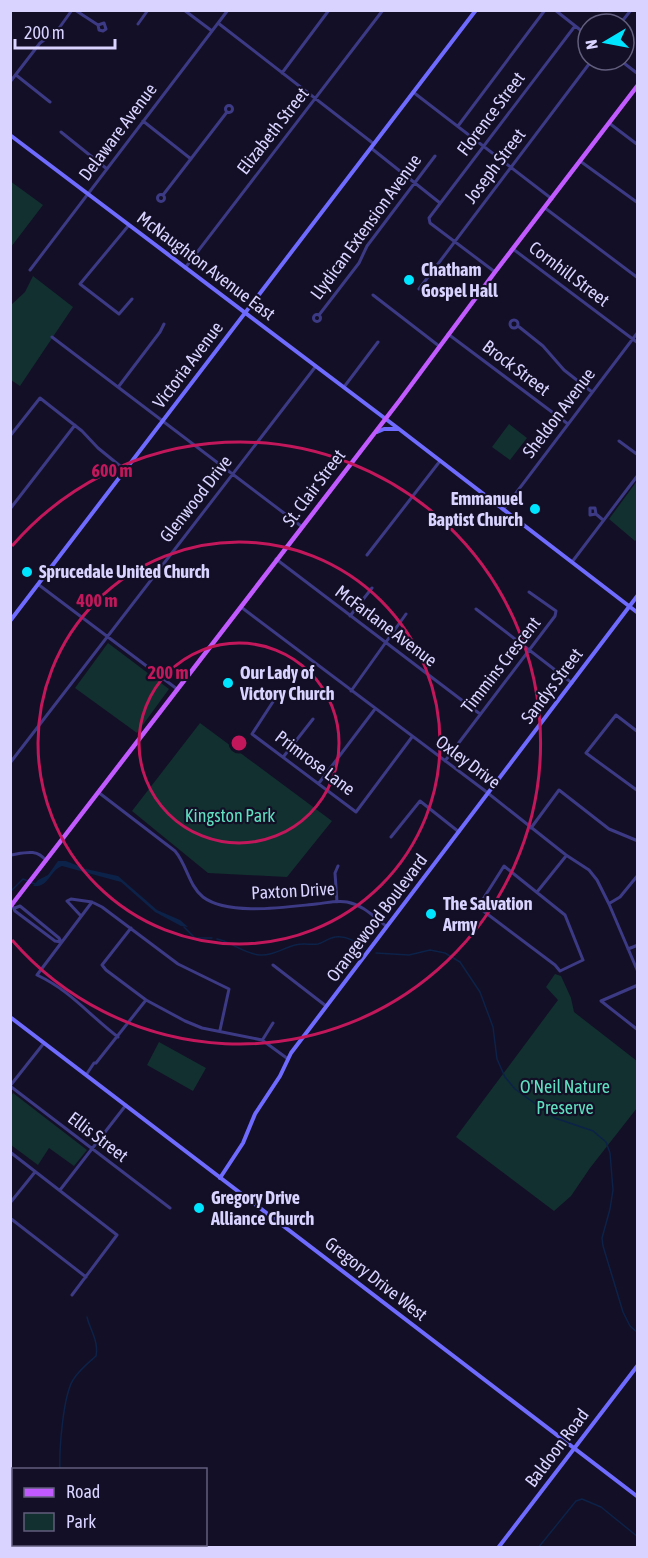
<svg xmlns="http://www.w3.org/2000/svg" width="648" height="1558" font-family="'Asap Condensed',sans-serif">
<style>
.green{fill:#12302f}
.water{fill:#0c2248}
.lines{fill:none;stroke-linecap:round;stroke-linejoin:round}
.stream{stroke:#0c2248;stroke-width:1.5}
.street{stroke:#3d3a85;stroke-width:3}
.secondary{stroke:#6f6bff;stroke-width:4}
.primary{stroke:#c25bff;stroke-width:4.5}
.ring{fill:none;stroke:#c2185b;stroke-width:3}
.poi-dot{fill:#00e5ff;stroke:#130f26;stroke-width:2}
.labels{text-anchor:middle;stroke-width:4.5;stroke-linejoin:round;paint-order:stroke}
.street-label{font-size:18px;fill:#d9d4ff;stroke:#130f26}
.poi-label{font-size:18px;font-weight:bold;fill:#d9d4ff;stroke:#130f26;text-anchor:start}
.park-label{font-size:18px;fill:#5fe0c0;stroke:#130f26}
.centre{fill:#c2185b;stroke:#130f26;stroke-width:3}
.ring-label{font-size:18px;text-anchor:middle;font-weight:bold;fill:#c2185b;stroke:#130f26;stroke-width:4.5;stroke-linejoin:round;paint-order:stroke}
</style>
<rect width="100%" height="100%" fill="#130f26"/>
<!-- green -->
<path class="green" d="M10,181L43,205L11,247H10Z
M33,276L73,307L20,386L11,380V305L25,292Z
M509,424L527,438L510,460L492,447Z
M637,481L638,538L635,541L609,519Z
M108,643L169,689L137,733L75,688Z
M200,723L332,821L287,877L208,873L132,811Z
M555,974L561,976L571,998L574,1012L637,1061V1108L590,1168L571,1196L554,1211L456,1137L558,1000L546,987Z
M159,1042L206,1068L193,1091L147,1065Z
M13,1093L87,1150L74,1166L49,1148L38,1165L11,1145V1096Z"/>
<!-- water -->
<path class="water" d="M58,861H66L86,869L118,876L157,910L180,920L188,927L181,926L155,912L121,882L62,866C49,871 49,888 33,886L38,880L48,875Z"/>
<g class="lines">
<!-- stream -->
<path class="stream" d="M10,892L23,879L35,884
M184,927L195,938H212
M217,939C232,942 244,954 260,955C273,956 283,948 295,945C303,943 311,945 318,944C324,942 329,938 335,937C347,935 356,942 364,949
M376,953L409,955L430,950L445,953L460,962L480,992L493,1027L497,1059L505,1077L515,1089L555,1118L593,1131L606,1142L610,1153L613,1190L610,1209L602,1238L603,1246L623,1312L630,1326L638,1333
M60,1470C59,1451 63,1396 73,1380C78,1371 88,1363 96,1356C99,1341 90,1330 87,1317
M88,1544L89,1548
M538,1548L576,1501L582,1499L601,1507L638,1537"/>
<!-- street -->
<path class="street" d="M75,10L98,25L99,30L103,31L106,29L104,23L98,25
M184,10L212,31
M555,10L588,36
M218,23L374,144
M138,24L148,10
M620,24L631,10
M620,60L638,74
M282,73L329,10
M16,75L50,102
M10,82L40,43L57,31L72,10
M413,92L552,199
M225.5 109a3.5 3.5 0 1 1 7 0a3.5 3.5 0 1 1-7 0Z
M143,121L191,159
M609,123L638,145
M458,126L545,10
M61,132L107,169
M371,148L440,203
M580,161L638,203
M157.5 198a3.5 3.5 0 1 1 7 0a3.5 3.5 0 1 1-7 0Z
M163,195L227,112
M545,208L638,278
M129,225L80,284L119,314L132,299
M513,249L638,343
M185,268L383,10
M30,270L228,10
M495,272L430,223L429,218L575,26
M419,289L592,60
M373,295L439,346
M313.5 318a3.5 3.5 0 1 1 7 0a3.5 3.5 0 1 1-7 0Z
M319,315L359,263L367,246L435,156
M510 324a4 4 0 1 1 8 0a4 4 0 1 1-8 0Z
M518,326L543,346L564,370L592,392
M448,334L568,424
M52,337L301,526
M119,386L160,332L164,324
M344,387L378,342
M10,436L40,398L82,431L98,448L125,470
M619,441L638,455
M10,509L75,425
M503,510L638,332
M596,514L590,515V508H595L596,514L603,520
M367,555L440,461
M276,559L480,714
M572,562L638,475
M39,585L177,689
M241,607L484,790L566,855L589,870L597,880L609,904L638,972
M476,609L572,683
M350,616L372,588
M280,691L252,734L356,812L412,737
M351,691L406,614
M638,732L616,715L586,753L638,791
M284,756L313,719
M445,761L555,616L556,611L529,592
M10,763L316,366
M319,783L375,709
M98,792L175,851C187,865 189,886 203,897C228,916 286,907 316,904C326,903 337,900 347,902C363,905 374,917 386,926
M531,828L559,790L609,829L638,841
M391,837L420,801L459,832
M10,855C24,853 37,848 46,861
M504,866L565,915L583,960L560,971L555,965L478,907Z
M537,892L566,856
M337,902L335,873L338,866
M610,903L620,897L638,875
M12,905L15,911L55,941L61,942
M15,908L20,906L59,938L61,942
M81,916L67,901L71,899L92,902
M131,928L102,965L106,970L146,1000L185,1021L202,1028L262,1040L288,1059
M628,949L638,945
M273,965L326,1006
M638,985L601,1001L638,1030
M118,1037C89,1015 71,991 37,975L92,902L102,907L178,964L229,989L220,1030
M263,1039L273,1023
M86,1075L94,1063H96L146,1000
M10,1086L170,1208
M10,1086L44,1043
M10,1152L117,1235L72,1295
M60,1190L126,1105
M10,1203L35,1172
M10,1218L86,1277"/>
<!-- secondary -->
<path class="secondary" d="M10,135L399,429L638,613
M377,432L384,429H399
M10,621L476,10
M10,1017L638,1497
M220,1178L243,1143L255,1114L280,1076L291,1053L638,595
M498,1548L638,1365"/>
<!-- primary -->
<path class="primary" d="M10,907L400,400L495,272L638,85"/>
</g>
<!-- distance rings -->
<g class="ring">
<circle cx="239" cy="743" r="100"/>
<circle cx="239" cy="743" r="201"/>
<path d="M12 546A301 301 0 1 1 12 940"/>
</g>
<!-- markers -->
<g class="poi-dot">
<circle cx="409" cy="280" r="6"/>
<circle cx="535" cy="509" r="6"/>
<circle cx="27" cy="572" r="6"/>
<circle cx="228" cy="683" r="6"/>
<circle cx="431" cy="914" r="6"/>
<circle cx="199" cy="1208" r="6"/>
</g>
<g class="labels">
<!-- street labels -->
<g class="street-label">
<text transform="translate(491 114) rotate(-53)" y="6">Florence Street</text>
<text transform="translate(273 131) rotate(-52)" y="6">Elizabeth Street</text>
<text transform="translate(118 132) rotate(-53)" y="6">Delaware Avenue</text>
<text transform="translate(495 166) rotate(-53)" y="6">Joseph Street</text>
<text transform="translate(366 227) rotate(-54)" y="6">Llydican Extension Avenue</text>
<text transform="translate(206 266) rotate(37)" y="6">McNaughton Avenue East</text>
<text transform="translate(569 274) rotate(37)" y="6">Cornhill Street</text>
<text transform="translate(188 365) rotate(-53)" y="6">Victoria Avenue</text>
<text transform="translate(516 368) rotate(37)" y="6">Brock Street</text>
<text transform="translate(559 413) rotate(-53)" y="6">Sheldon Avenue</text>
<text transform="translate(314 488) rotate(-53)" y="6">St. Clair Street</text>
<text transform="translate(196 499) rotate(-52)" y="6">Glenwood Drive</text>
<text transform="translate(386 626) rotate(37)" y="6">McFarlane Avenue</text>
<text transform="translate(501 665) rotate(-52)" y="6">Timmins Crescent</text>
<text transform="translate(552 686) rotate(-53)" y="6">Sandys Street</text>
<text transform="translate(468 762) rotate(37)" y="6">Oxley Drive</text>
<text transform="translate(315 763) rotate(37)" y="6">Primrose Lane</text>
<text transform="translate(293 891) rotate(-3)" y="6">Paxton Drive</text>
<text transform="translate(377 918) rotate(-53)" y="6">Orangewood Boulevard</text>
<text transform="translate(98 1137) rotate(37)" y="6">Ellis Street</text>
<text transform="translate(376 1279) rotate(38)" y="6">Gregory Drive West</text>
<text transform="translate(557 1448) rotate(-53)" y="6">Baldoon Road</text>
</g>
<!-- poi labels -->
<g class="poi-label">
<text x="421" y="276">Chatham<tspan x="421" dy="21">Gospel Hall</tspan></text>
<text x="523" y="505" text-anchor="end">Emmanuel<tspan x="523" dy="21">Baptist Church</tspan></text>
<text x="39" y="578">Sprucedale United Church</text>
<text x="240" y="679">Our Lady of<tspan x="240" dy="21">Victory Church</tspan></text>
<text x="443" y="910">The Salvation<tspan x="443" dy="21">Army</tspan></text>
<text x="211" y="1204">Gregory Drive<tspan x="211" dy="21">Alliance Church</tspan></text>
</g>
<!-- park labels -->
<g class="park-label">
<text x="230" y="822">Kingston Park</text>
<text x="565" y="1093">O'Neil Nature<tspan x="565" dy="21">Preserve</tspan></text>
</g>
</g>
<circle cx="239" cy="743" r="9" class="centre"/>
<g class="ring-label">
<text x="112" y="477">600 m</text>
<text x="97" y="607">400 m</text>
<text x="168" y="679">200 m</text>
</g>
<!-- border -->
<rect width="648" height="1558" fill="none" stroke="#d9d4ff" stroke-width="24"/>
<!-- legend -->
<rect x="12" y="1468" width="195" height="78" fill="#130f26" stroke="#625e7d" stroke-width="1.5"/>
<rect x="24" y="1488" width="30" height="9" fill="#c25bff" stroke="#625e7d" stroke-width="1.5"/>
<text x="66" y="1498" font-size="18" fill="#d9d4ff">Road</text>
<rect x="24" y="1513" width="30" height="18" fill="#12302f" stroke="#625e7d" stroke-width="1.5"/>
<text x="66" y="1528" font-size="18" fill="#d9d4ff">Park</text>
<!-- north arrow -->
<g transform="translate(606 42) rotate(260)"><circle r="28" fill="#130f26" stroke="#625e7d" stroke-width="1.5"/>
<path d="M0-4.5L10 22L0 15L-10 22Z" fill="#00e5ff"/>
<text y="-9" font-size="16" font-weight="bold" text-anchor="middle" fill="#d9d4ff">N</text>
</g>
<!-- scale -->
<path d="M15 39v9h100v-9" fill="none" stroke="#d9d4ff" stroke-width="3"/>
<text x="24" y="39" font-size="18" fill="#d9d4ff" stroke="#130f26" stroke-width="4.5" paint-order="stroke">200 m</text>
</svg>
